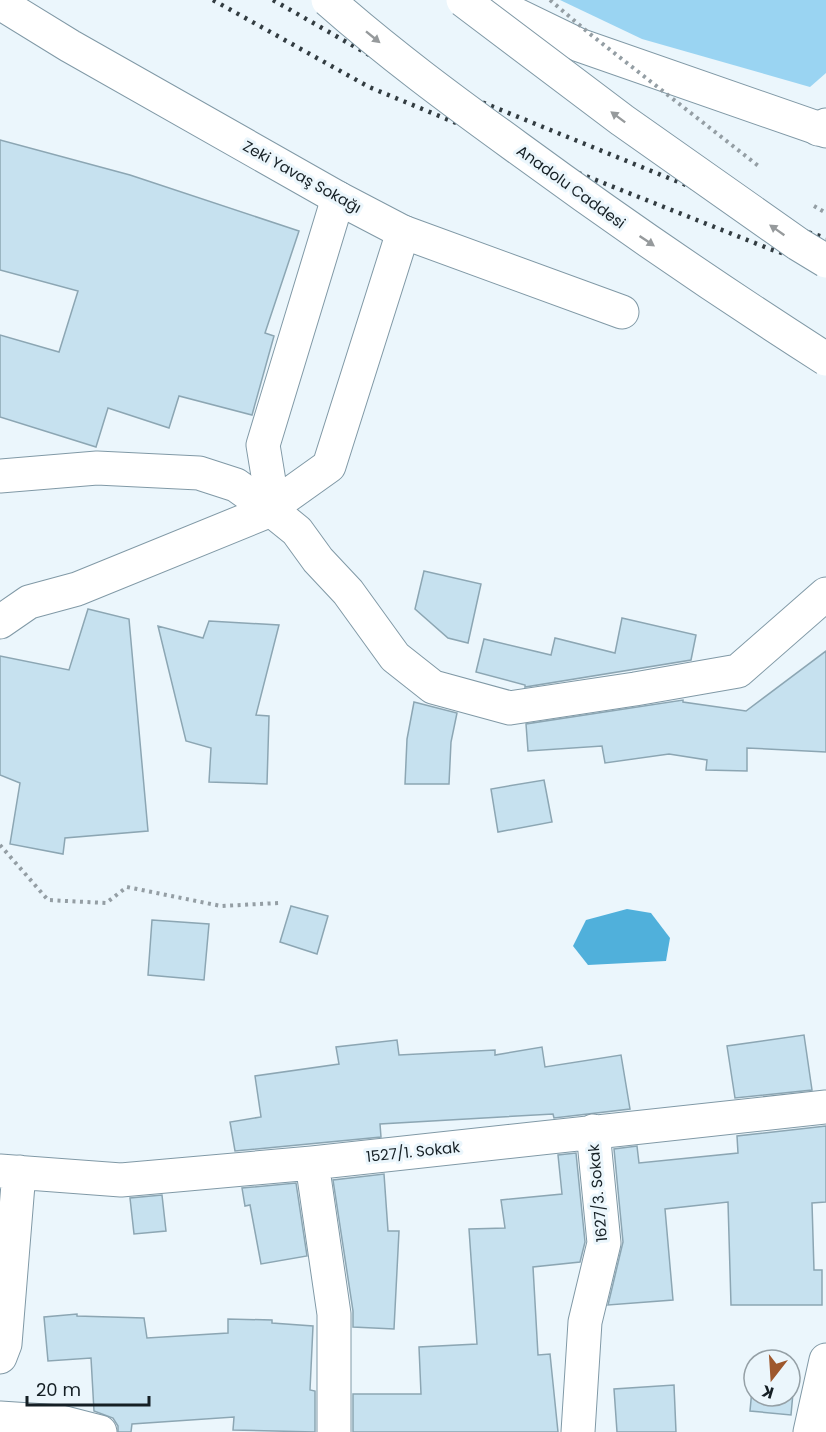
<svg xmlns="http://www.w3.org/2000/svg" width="826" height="1432" font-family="Poppins,sans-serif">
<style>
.green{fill:#9ad4f2}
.water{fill:#50b0db}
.building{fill:#c6e1ef;stroke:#8ca6b3;stroke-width:1.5}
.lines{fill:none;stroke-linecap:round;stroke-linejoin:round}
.minor-casing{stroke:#8099a6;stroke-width:35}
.tertiary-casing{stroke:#8099a6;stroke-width:35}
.secondary-casing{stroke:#8099a6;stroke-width:35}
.trunk-casing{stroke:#8099a6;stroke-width:35}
.path{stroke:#949ea4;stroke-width:4;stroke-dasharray:3 4.5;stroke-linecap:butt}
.minor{stroke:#fff;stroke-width:33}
.tertiary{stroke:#fff;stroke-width:33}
.secondary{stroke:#fff;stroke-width:33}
.trunk{stroke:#fff;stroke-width:33}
.rail{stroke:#323c41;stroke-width:4.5;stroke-dasharray:3 6;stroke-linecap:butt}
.trunk-bridge-casing{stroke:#8099a6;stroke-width:35;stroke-linecap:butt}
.path-bridge{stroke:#949ea4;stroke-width:4;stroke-dasharray:3 4.5;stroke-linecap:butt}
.trunk-bridge{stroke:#fff;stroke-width:33}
.oneway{fill:#969a9c}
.labels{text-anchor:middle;stroke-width:6;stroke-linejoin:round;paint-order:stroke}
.street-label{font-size:15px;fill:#151f24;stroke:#ebf6fc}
</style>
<rect width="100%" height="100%" fill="#ebf6fc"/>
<!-- green -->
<path class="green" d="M560,0H826V73L810,87L642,39Z"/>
<!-- water -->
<path class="water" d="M627,909L651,913L670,938L666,961L588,965L573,946L586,920Z"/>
<!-- building -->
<path class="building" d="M0,140L130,175L299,231L265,333L274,336L252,415L179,396L169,428L108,408L96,447L0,417V335L59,352L78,291L0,270Z
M424,571L481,584L468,643L448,638L415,609Z
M88,609L129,619L148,831L65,838L63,854L10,844L20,783L0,775V656L69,670Z
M622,618L696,635L691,660L525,687V685L476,672L484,639L551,655L555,638L615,653Z
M209,621L279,625L256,715L269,716L267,784L209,782L211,748L186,741L158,626L203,638Z
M826,651V752L747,748V771L706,770L707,760L669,754L605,763L602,746L528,751L526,724L683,700V702L746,711Z
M414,702L457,713L451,742L449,784H405L407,739Z
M544,780L552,822L498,832L491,789Z
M291,906L328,916L317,954L280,942Z
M152,920L209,924L204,980L148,975Z
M804,1035L812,1090L735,1098L727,1046Z
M397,1040L399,1055L495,1050V1055L542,1047L545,1067L621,1055L630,1109L554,1118L553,1114L380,1124L381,1137L235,1151L230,1122L261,1117L255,1076L339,1064L336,1047Z
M826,1126V1202L812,1203L814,1270H822V1305H731L728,1202L665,1209L673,1300L608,1305L623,1242L614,1149L637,1146L639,1163L738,1153L737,1136Z
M576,1153L585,1242L580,1262L533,1267L538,1355L550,1354L558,1432H353V1394H421L419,1347L477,1344L469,1229L505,1228L501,1200L562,1194L558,1155Z
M384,1174L388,1231H399L394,1329L353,1327V1311L333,1180Z
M296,1183L307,1256L261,1264L250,1205L245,1206L242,1188Z
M162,1195L166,1231L134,1234L130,1198Z
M77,1314V1316L144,1318L147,1338L228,1333V1319L272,1320V1323L313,1326L310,1390L315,1391V1432L233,1430L234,1417L132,1424L131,1432H118V1426L113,1418L94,1411L91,1358L48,1361L44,1317Z
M753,1378L754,1396H790V1381L794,1382L791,1415L750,1411Z
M674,1385L676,1432H617L614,1389Z"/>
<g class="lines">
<defs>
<path id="minor" d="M273,506L329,466L403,232
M0,622L29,602L77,589L271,510L273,506L263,445L338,198
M312,1163L334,1314V1432
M0,1171L121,1180L312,1163L826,1107
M0,1357L5,1344L19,1172
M0,1418L61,1422L100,1432
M578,1432L585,1322L604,1243L593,1131
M810,1432L826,1360"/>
<path id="tertiary" d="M0,3L70,46L338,198L403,232L622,312
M0,476L97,468L199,473L236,485L271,510L297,531L318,560L348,592L395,657L433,687L510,708L635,689L738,671L826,594"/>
<path id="secondary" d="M486,0L579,45L826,131"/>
<path id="trunk" d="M818,129L826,125"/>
</defs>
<!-- minor casing -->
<use href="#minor" class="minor-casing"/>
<!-- tertiary casing -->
<use href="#tertiary" class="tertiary-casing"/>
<!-- secondary casing -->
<use href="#secondary" class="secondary-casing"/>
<!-- trunk casing -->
<use href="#trunk" class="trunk-casing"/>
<!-- path -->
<path class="path" d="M0,845L48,900L106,903L127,887L221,906L279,903"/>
<!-- minor -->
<use href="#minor" class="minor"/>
<!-- tertiary -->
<use href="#tertiary" class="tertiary"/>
<!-- secondary -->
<use href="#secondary" class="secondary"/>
<!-- trunk -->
<use href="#trunk" class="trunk"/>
<!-- rail -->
<path class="rail" d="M213,0L369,87L558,165L770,249L826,268
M273,0L378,60L782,224L826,238"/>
<defs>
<path id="trunk-bridge" d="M328,0C388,53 453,101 518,148C619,222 721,292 826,359
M463,0L622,120L798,244L826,261"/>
</defs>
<!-- trunk-bridge casing -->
<use href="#trunk-bridge" class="trunk-bridge-casing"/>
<!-- path-bridge -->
<path class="path-bridge" d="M550,0L590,34L761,168
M814,206L826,213"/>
<!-- trunk-bridge -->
<use href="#trunk-bridge" class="trunk-bridge"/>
</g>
<!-- one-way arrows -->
<defs><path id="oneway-solid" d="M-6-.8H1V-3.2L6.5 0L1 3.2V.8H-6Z" transform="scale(1.5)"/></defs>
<g class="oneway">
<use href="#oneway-solid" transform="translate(373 37) rotate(39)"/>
<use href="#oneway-solid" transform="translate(618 117) rotate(-143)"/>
<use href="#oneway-solid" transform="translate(777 230) rotate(-145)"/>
<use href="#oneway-solid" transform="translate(647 241) rotate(34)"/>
</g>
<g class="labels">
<!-- street labels -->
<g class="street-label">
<text transform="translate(302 177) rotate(29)" y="5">Zeki Yavaş Sokağı</text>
<text transform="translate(571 187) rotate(36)" y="5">Anadolu Caddesi</text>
<text transform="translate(413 1152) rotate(-6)" y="5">1527/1. Sokak</text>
<text transform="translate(598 1193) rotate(-95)" y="5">1627/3. Sokak</text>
</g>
</g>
<!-- north arrow -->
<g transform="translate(772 1378) rotate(197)"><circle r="28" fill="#ebf6fc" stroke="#95a0a6" stroke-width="1.5"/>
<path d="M0-4.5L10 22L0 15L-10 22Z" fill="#9e582d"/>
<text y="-9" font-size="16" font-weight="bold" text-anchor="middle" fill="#151f24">K</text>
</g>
<!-- scale -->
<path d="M27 1396v9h122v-9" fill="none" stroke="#151f24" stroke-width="3"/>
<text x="36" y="1396" font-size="18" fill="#151f24" stroke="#ebf6fc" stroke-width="4.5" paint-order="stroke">20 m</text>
</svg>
